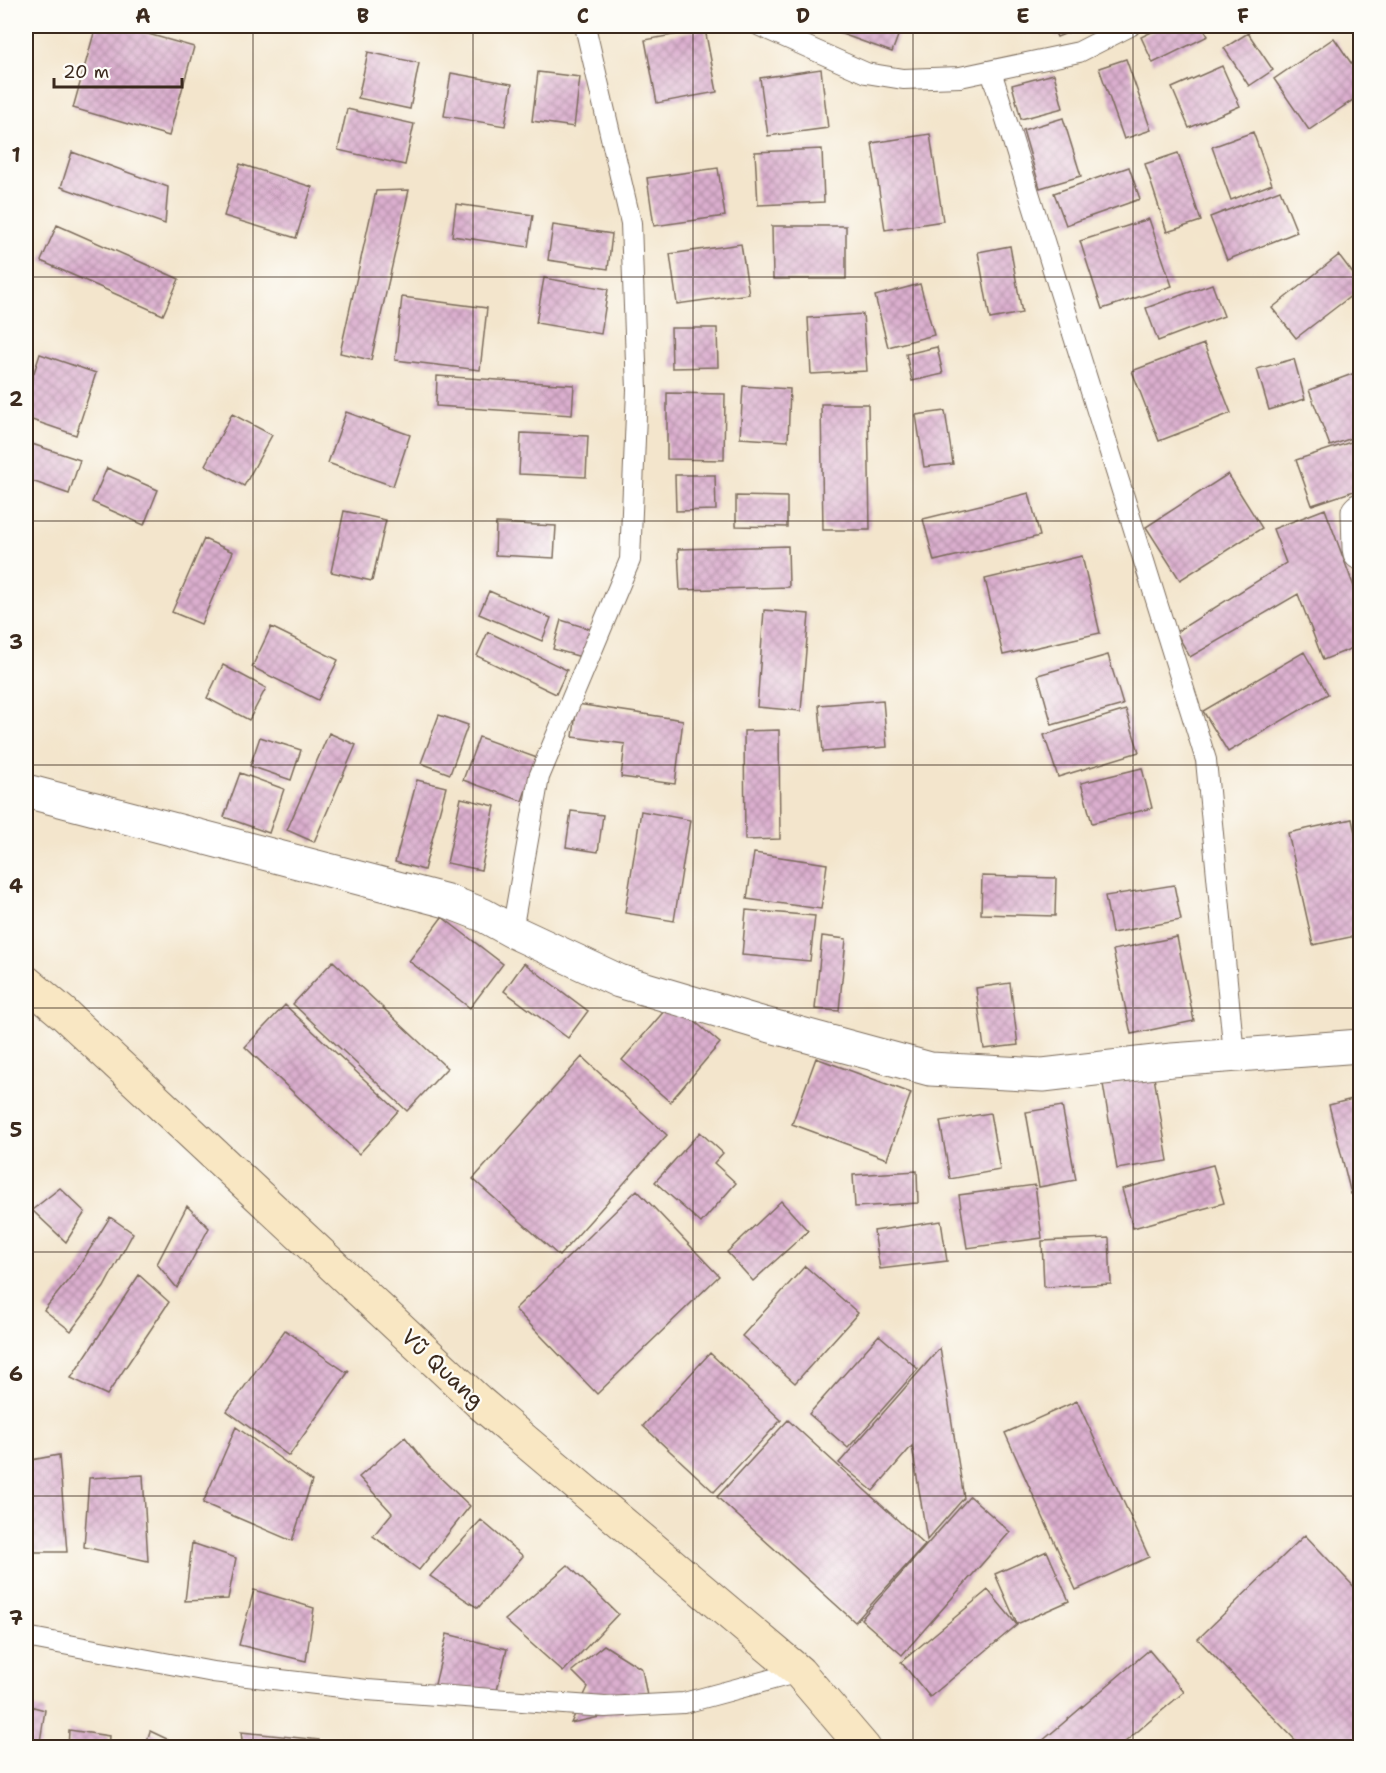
<svg xmlns="http://www.w3.org/2000/svg" width="1386" height="1773" font-family="'Shantell Sans',sans-serif">
<style>
.building{fill:url(#building-cross-hatch)}
.lines{fill:none;stroke-linecap:round;stroke-linejoin:round}
.lane-casing{stroke:#7b6b5b;stroke-width:22}
.street-casing{stroke:#7b6b5b;stroke-width:35}
.secondary-casing{stroke:#7b6b5b;stroke-width:35}
.lane{stroke:#fff;stroke-width:20}
.street{stroke:#fff;stroke-width:33}
.secondary{stroke:#f9e7c3;stroke-width:33}
.grid{fill:none;stroke:#3b2a1e;stroke-width:1.5;stroke-opacity:0.55}
.labels{text-anchor:middle;stroke-width:4.5;stroke-linejoin:round;paint-order:stroke}
.street-label{font-size:22px;fill:#3b2a1e;stroke:#fdfcf7}
.neatline{fill:none;stroke:#3b2a1e;stroke-width:2}
.grid-label{font-size:20px;text-anchor:middle;font-weight:bold;fill:#3b2a1e}
</style>
<defs>
<pattern id="building-cross-hatch" width="8" height="8" patternUnits="userSpaceOnUse" patternTransform="scale(1.5)"><rect width="8" height="8" fill="#dbafcf"/><path d="M0 0l8 8M0 8l8-8" fill="none" stroke="#b38fa7"/></pattern>
</defs>
<rect width="100%" height="100%" fill="#fdfcf7"/>
<filter id="ink" filterUnits="userSpaceOnUse"><feTurbulence type="fractalNoise" baseFrequency=".0167" numOctaves="2"/><feDisplacementMap in="SourceGraphic" scale="12" xChannelSelector="R" yChannelSelector="G"/><feConvolveMatrix kernelMatrix="1 2 1 2 8 2 1 2 1" color-interpolation-filters="sRGB"/></filter>
<filter id="wash" filterUnits="userSpaceOnUse"><feTurbulence type="fractalNoise" baseFrequency=".008" numOctaves="4" result="noise"/><feDisplacementMap in="SourceGraphic" scale="24" xChannelSelector="R" yChannelSelector="G"/><feGaussianBlur stdDeviation="1.35" result="paint"/><feColorMatrix in="noise" values="0 0 0 0 0 0 0 0 0 0 0 0 0 0 0 0 0 1.4 0 .05"/><feComposite in="paint" operator="in"/></filter>
<g filter="url(#wash)">
<rect width="100%" height="100%" fill="#f3e5cc"/>
<g id="blocks">
<!-- building -->
<path class="building" d="M96,26H120L194,47L169,136L73,108Z
M842,26H895L901,28L892,52L839,33Z
M1052,26H1084L1057,37Z
M1164,26H1202L1208,36L1153,63L1141,37Z
M705,29L717,92L657,103L645,40Z
M1248,33L1273,70L1249,86L1224,48Z
M1334,38L1360,76V95L1309,130L1274,79Z
M368,52L419,63L410,109L358,98Z
M1126,59L1151,130L1124,139L1099,68Z
M1222,66L1240,106L1189,128L1172,88Z
M821,69L828,128L768,136L760,78Z
M538,72L580,77L574,127L532,121Z
M451,73L512,84L505,126L444,116Z
M1054,74L1063,108L1021,119L1012,85Z
M347,109L414,124L405,165L338,150Z
M1063,118L1081,176L1040,188L1023,130Z
M1253,132L1272,184L1231,200L1212,147Z
M930,134L943,221L885,230L872,143Z
M822,149L824,202L758,205L755,152Z
M72,152L168,187L165,224L61,187Z
M1178,153L1201,221L1167,232L1145,164Z
M240,164L312,187L296,238L224,216Z
M1129,167L1140,199L1066,225L1054,193Z
M718,168L725,216L654,226L647,178Z
M409,190L371,360L340,353L376,191Z
M1280,190L1297,232L1227,260L1210,217Z
M456,204L533,215L528,247L452,236Z
M1149,219L1172,286L1102,309L1080,241Z
M57,225L179,279L163,315L41,261Z
M553,225L612,234L608,269L548,260Z
M772,226H846V279H773Z
M741,244L749,294L677,304L670,254Z
M1010,246L1022,313L990,319L978,252Z
M1339,255L1360,283V289L1296,338L1272,308Z
M544,278L608,289L601,334L536,323Z
M920,284L934,335L888,347L875,296Z
M1212,284L1224,316L1158,341L1146,308Z
M402,297L487,308L480,370L395,360Z
M863,314L867,371L811,374L808,318Z
M671,328H717L718,367L672,368Z
M1204,344L1231,413L1159,441L1132,371Z
M937,347L943,374L912,381L906,354Z
M40,354L96,373L76,435L26,418V397Z
M1294,359L1305,399L1269,410L1257,369Z
M1355,373L1360,389V435L1330,446L1309,390Z
M437,376L574,385L572,415L436,406Z
M743,386L790,389L788,441L740,438Z
M667,393L725,394L724,460L667,459Z
M821,404H868L870,530H823Z
M945,411L953,464L924,467L916,415Z
M346,412L410,435L393,486L328,463Z
M232,414L272,435L244,486L205,465Z
M521,433L588,436L586,477L519,474Z
M1360,439V489L1312,505L1296,460Z
M26,442L80,460L69,494L26,479Z
M107,468L158,490L144,525L92,502Z
M1228,474L1262,528L1180,580L1146,527Z
M675,475H715L716,510L676,511Z
M1029,493L1040,536L934,561L923,519Z
M736,496L787,497V527L736,526Z
M1325,509L1360,603V645L1323,660L1298,594L1190,657L1176,632L1286,563L1273,529Z
M344,511L386,520L372,581L331,572Z
M496,523L556,526L554,558L495,555Z
M204,539L233,552L201,624L172,612Z
M788,546L789,587L680,590L678,549Z
M1082,556L1100,633L1003,655L985,579Z
M489,591L551,618L542,641L479,614Z
M764,610L809,614L801,711L757,707Z
M561,620L600,632L592,660L553,649Z
M271,627L338,660L318,700L252,667Z
M488,632L567,670L556,694L477,656Z
M1304,652L1328,694L1228,752L1203,711Z
M1108,655L1123,705L1052,725L1038,675Z
M223,665L266,688L249,720L207,698Z
M883,700L887,747L823,752L819,705Z
M577,704L683,720L675,784L621,777L625,744L573,737Z
M1126,710L1139,752L1058,777L1044,735Z
M439,715L468,725L450,774L421,763Z
M779,730L780,839L745,840L744,731Z
M329,733L356,745L314,842L287,830Z
M260,737L301,750L291,780L250,766Z
M479,737L537,758L522,801L463,780Z
M1142,768L1152,808L1092,823L1081,783Z
M240,773L284,789L269,833L224,817Z
M417,780L446,787L424,870L395,862Z
M461,798L495,806L481,870L447,863Z
M571,811L603,815L598,852L566,847Z
M641,811L690,820L674,921L625,913Z
M1352,819L1360,856V935L1313,945L1288,833Z
M754,853L827,864L821,909L747,899Z
M982,876L1056,878L1055,916L981,914Z
M1174,885L1181,920L1112,933L1105,896Z
M746,910L815,916L810,961L742,955Z
M442,917L503,964L470,1008L409,961Z
M822,936L846,939L839,1011L815,1009Z
M1177,937L1194,1021L1131,1034L1113,950Z
M333,961L447,1068L407,1111L293,1004Z
M524,963L588,1011L568,1038L504,991Z
M1010,983L1018,1045L984,1049L976,988Z
M672,1002L720,1043L670,1102L622,1060Z
M285,1005L398,1111L359,1154L245,1047Z
M582,1057L667,1135L559,1256L473,1179Z
M816,1058L911,1093L887,1159L792,1124Z
M1154,1077L1168,1161L1117,1169L1103,1084Z
M1360,1097V1191L1351,1194L1329,1105Z
M1062,1106L1076,1180L1039,1187L1026,1112Z
M990,1113L1000,1170L950,1179L940,1121Z
M700,1132L723,1153L714,1163L736,1183L701,1223L655,1182Z
M1213,1165L1224,1203L1133,1228L1122,1189Z
M917,1171L918,1203L855,1207L853,1175Z
M1035,1185L1042,1238L967,1248L959,1195Z
M60,1188L85,1212L66,1242L32,1210Z
M637,1190L719,1276L597,1394L515,1309Z
M781,1201L808,1231L753,1281L727,1252Z
M187,1206L209,1228L177,1288L157,1264Z
M110,1217L133,1233L104,1287L71,1331L44,1310L78,1268Z
M941,1221L947,1261L880,1269L874,1231Z
M1109,1238L1111,1284L1044,1287L1042,1241Z
M805,1266L858,1313L795,1383L742,1336Z
M139,1275L169,1302L107,1395L71,1378Z
M285,1330L346,1372L348,1370L349,1371L289,1456L227,1411Z
M879,1335L918,1369L848,1448L809,1414Z
M940,1348L964,1498L927,1540L912,1446L873,1491L839,1463Z
M710,1353L781,1420L714,1492L643,1426Z
M1077,1401L1149,1557L1076,1590L1005,1433Z
M788,1420L925,1545L855,1622L717,1497Z
M236,1427L312,1481L292,1541L203,1503Z
M405,1437L429,1467L470,1506L419,1570L373,1536L392,1513L359,1477Z
M59,1455L67,1552H26V1461Z
M143,1475L148,1561L84,1547L89,1478Z
M970,1496L1010,1532L902,1655L861,1619Z
M481,1520L523,1556L478,1608L430,1576Z
M1305,1535L1360,1593V1740L1352,1748H1303L1198,1639Z
M192,1543L236,1558L228,1599L185,1601Z
M1047,1551L1069,1601L1017,1624L995,1574Z
M568,1565L618,1614L563,1672L505,1620Z
M254,1590L314,1608L306,1661L239,1645Z
M988,1590L1017,1625L930,1697L901,1662Z
M447,1634L507,1649L494,1703L431,1701Z
M604,1645L642,1669L649,1707L571,1723L588,1687L572,1671Z
M1149,1650L1184,1692L1118,1748H1034Z
M26,1705L45,1710L39,1748H26Z
M69,1730L109,1736L108,1748H68Z
M150,1731L186,1748H145Z
M241,1732L319,1740L318,1748H243Z"/>
</g>
</g>
<g filter="url(#ink)">
<use href="#blocks" fill-opacity="0" stroke="#7b6b5b" stroke-width="1.5"/>
<g class="lines">
<defs>
<path id="lane" d="M760,26L866,73L903,79L960,77L1079,52L1130,26
M991,71L1206,760L1234,1055
M512,931L539,777L630,560L637,390L631,223L585,26
M26,1637L213,1672L367,1690L605,1707L684,1703L799,1672"/>
<path id="street" d="M1360,510L1358,512L1359,548L1360,553
M26,791L447,901L483,915L512,931L619,981L764,1024L930,1069L1043,1075L1172,1060L1360,1046"/>
<path id="secondary" d="M26,982L63,1013L479,1402L799,1672L864,1748"/>
</defs>
<!-- lane casing -->
<use href="#lane" class="lane-casing"/>
<!-- street casing -->
<use href="#street" class="street-casing"/>
<!-- secondary casing -->
<use href="#secondary" class="secondary-casing"/>
<!-- lane -->
<use href="#lane" class="lane"/>
<!-- street -->
<use href="#street" class="street"/>
<!-- secondary -->
<use href="#secondary" class="secondary"/>
</g>
</g>
<!-- grid -->
<path class="grid" d="M253,26V1748M473,26V1748M693,26V1748M913,26V1748M1133,26V1748M26,277H1360M26,521H1360M26,765H1360M26,1008H1360M26,1252H1360M26,1496H1360"/>
<g class="labels">
<!-- street labels -->
<g class="street-label">
<text transform="translate(443 1368) rotate(43)" y="8">Vũ Quang</text>
</g>
</g>
<!-- margin -->
<rect width="1386" height="1773" fill="none" stroke="#fdfcf7" stroke-width="66"/>
<!-- scale -->
<path d="M54 78v9h128v-9" fill="none" stroke="#3b2a1e" stroke-width="3"/>
<text x="63" y="78" font-size="18" fill="#3b2a1e" stroke="#fdfcf7" stroke-width="4.5" paint-order="stroke">20 m</text>
<rect x="33" y="33" width="1320" height="1707" class="neatline"/>
<g class="grid-label">
<text x="143" y="23">A</text>
<text x="363" y="23">B</text>
<text x="583" y="23">C</text>
<text x="803" y="23">D</text>
<text x="1023" y="23">E</text>
<text x="1243" y="23">F</text>
<text x="16" y="162">1</text>
<text x="16" y="406">2</text>
<text x="16" y="649">3</text>
<text x="16" y="893">4</text>
<text x="16" y="1137">5</text>
<text x="16" y="1381">6</text>
<text x="16" y="1625">7</text>
</g>
</svg>
